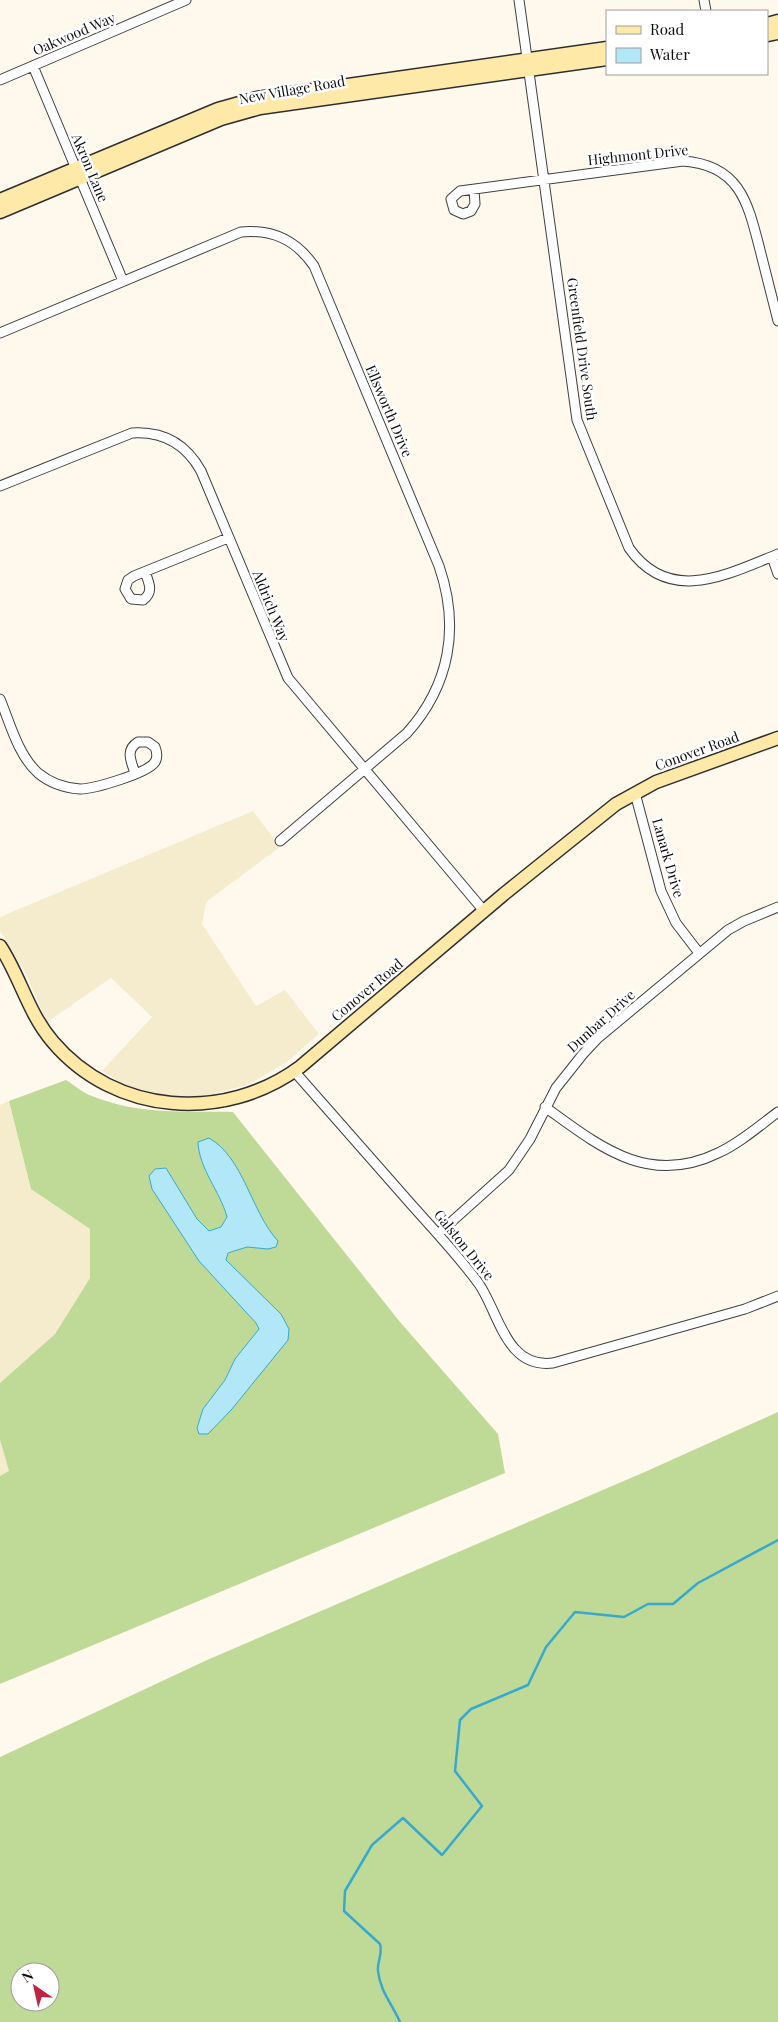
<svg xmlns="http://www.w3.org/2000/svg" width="778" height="2022" font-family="'Playfair Display',serif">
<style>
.farmland{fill:#f5eccd}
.forest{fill:#bfda96;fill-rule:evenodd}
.water{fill:#b2e7f7;stroke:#38a9ce}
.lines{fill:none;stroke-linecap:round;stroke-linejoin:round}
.stream{stroke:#38a9ce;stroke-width:2.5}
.street-casing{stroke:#404040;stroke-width:11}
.secondary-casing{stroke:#2f2f2f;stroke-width:15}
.street{stroke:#fff;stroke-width:9}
.secondary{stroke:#ffe9a8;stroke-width:12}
.labels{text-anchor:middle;stroke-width:5;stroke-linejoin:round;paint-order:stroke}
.street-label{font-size:14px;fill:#0d0d0d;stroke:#fff}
</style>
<rect width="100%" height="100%" fill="#fff9ed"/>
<!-- farmland -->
<path class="farmland" d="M253,811L280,847L206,902L202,924L256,1006L285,990L319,1034L288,1061L250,1084L210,1095L171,1098L134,1091L102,1071L152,1017L111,978L47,1022L24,970L0,931V917Z
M9,1101L31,1189L90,1229V1278L55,1334L0,1383V1105Z
M0,1440L9,1471L0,1476Z"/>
<!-- forest -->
<path class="forest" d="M66,1080C74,1085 83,1093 92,1096C139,1115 184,1111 233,1112L400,1322L498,1434L505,1473L0,1684V1476L9,1471L0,1440V1383L55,1334L90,1278V1229L31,1189L9,1101Z
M778,1412V2022H0V1757L207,1660L647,1471ZM20,1972H50V2002H20Z"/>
<!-- water -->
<path class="water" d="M209,1138C244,1158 251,1212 278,1241L276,1247L268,1249L247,1247L228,1253L226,1260L281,1314L289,1329L288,1340L232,1409L208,1434H199L197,1428L203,1409L225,1380L235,1359L259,1329L256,1323L199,1261L152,1189L149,1176L155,1169L166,1168L197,1219L209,1231L221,1227L227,1217C220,1191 199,1169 198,1142Z"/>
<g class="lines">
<!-- stream -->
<path class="stream" d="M400,2022C392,2004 380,1991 378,1971C377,1961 383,1954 380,1944L344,1911L345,1891L372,1845L403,1818L442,1855L482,1806L455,1771L460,1720L471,1709L528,1685L546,1647L575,1612L624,1617L648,1604H673L698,1583L778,1540"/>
<defs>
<path id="street" d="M519,0L577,420L629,548C669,605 726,575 778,554
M704,0L706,11
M33,66L123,281
M0,80L186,0
M474,190L475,204L471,211L463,214L454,210L451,199L460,191L683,161C740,165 748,203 760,250C766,274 772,297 778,321
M0,333L241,232C273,229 296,240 314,266L439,566C460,627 450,685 407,733L280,841
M0,486L132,433C163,431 186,444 201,471L288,678L484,911
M772,557L778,574
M145,572C149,583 154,592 143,600L131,599L125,589L128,580L134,576L228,538
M0,699C10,723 18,755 38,773C50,783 65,788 80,789C94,789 148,773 155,762C158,757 157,752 155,747L148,742H138C125,750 131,761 135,773
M635,793L661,891L676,923L699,953
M294,1071C333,1115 371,1159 410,1203C433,1229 458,1255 479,1284C499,1313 506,1369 553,1363L745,1309L778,1296
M545,1107C599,1146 648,1187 718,1153C740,1143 759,1126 778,1112
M438,1234L509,1170L530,1139L556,1088L583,1054L598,1038L728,930L744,921L778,907"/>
<path id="secondary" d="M767,24L778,21
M767,35L778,33
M0,200L218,109L257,98L607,48
M0,212L221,119L260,108L607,59
M0,946C20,976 28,1013 53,1042C115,1115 224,1123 300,1067L504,894L616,804L656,782L778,738"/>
</defs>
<!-- street casing -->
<use href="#street" class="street-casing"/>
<!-- secondary casing -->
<use href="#secondary" class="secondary-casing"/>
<!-- street -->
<use href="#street" class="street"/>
<!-- secondary -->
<use href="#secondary" class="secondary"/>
</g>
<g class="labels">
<!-- street labels -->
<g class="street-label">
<text transform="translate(74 34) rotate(-23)" y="5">Oakwood Way</text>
<text transform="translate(292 90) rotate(-10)" y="5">New Village Road</text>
<text transform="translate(638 155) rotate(-6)" y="5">Highmont Drive</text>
<text transform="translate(90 168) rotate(67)" y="5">Akron Lane</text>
<text transform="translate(582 349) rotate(82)" y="5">Greenfield Drive South</text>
<text transform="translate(389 411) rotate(67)" y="5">Ellsworth Drive</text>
<text transform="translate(271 606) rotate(68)" y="5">Aldrich Way</text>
<text transform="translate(697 751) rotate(-20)" y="5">Conover Road</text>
<text transform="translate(668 858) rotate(74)" y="5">Lanark Drive</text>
<text transform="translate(367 990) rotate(-40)" y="5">Conover Road</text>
<text transform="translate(601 1021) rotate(-42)" y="5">Dunbar Drive</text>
<text transform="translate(464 1245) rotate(51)" y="5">Galston Drive</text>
</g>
</g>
<!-- legend -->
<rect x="606" y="10" width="162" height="65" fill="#ffffff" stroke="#9e9e9e"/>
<rect x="616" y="26" width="25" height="8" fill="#ffe9a8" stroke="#9e9e9e"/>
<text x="650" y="35" font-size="15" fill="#0d0d0d">Road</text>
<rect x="616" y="48" width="25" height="15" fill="#b2e7f7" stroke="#9e9e9e"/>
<text x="650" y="60" font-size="15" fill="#0d0d0d">Water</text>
<!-- north arrow -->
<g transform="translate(35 1987) rotate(326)"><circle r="24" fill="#ffffff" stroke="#9e9e9e"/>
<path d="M0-4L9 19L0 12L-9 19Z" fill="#bf2442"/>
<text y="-8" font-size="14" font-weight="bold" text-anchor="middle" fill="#0d0d0d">N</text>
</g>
</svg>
